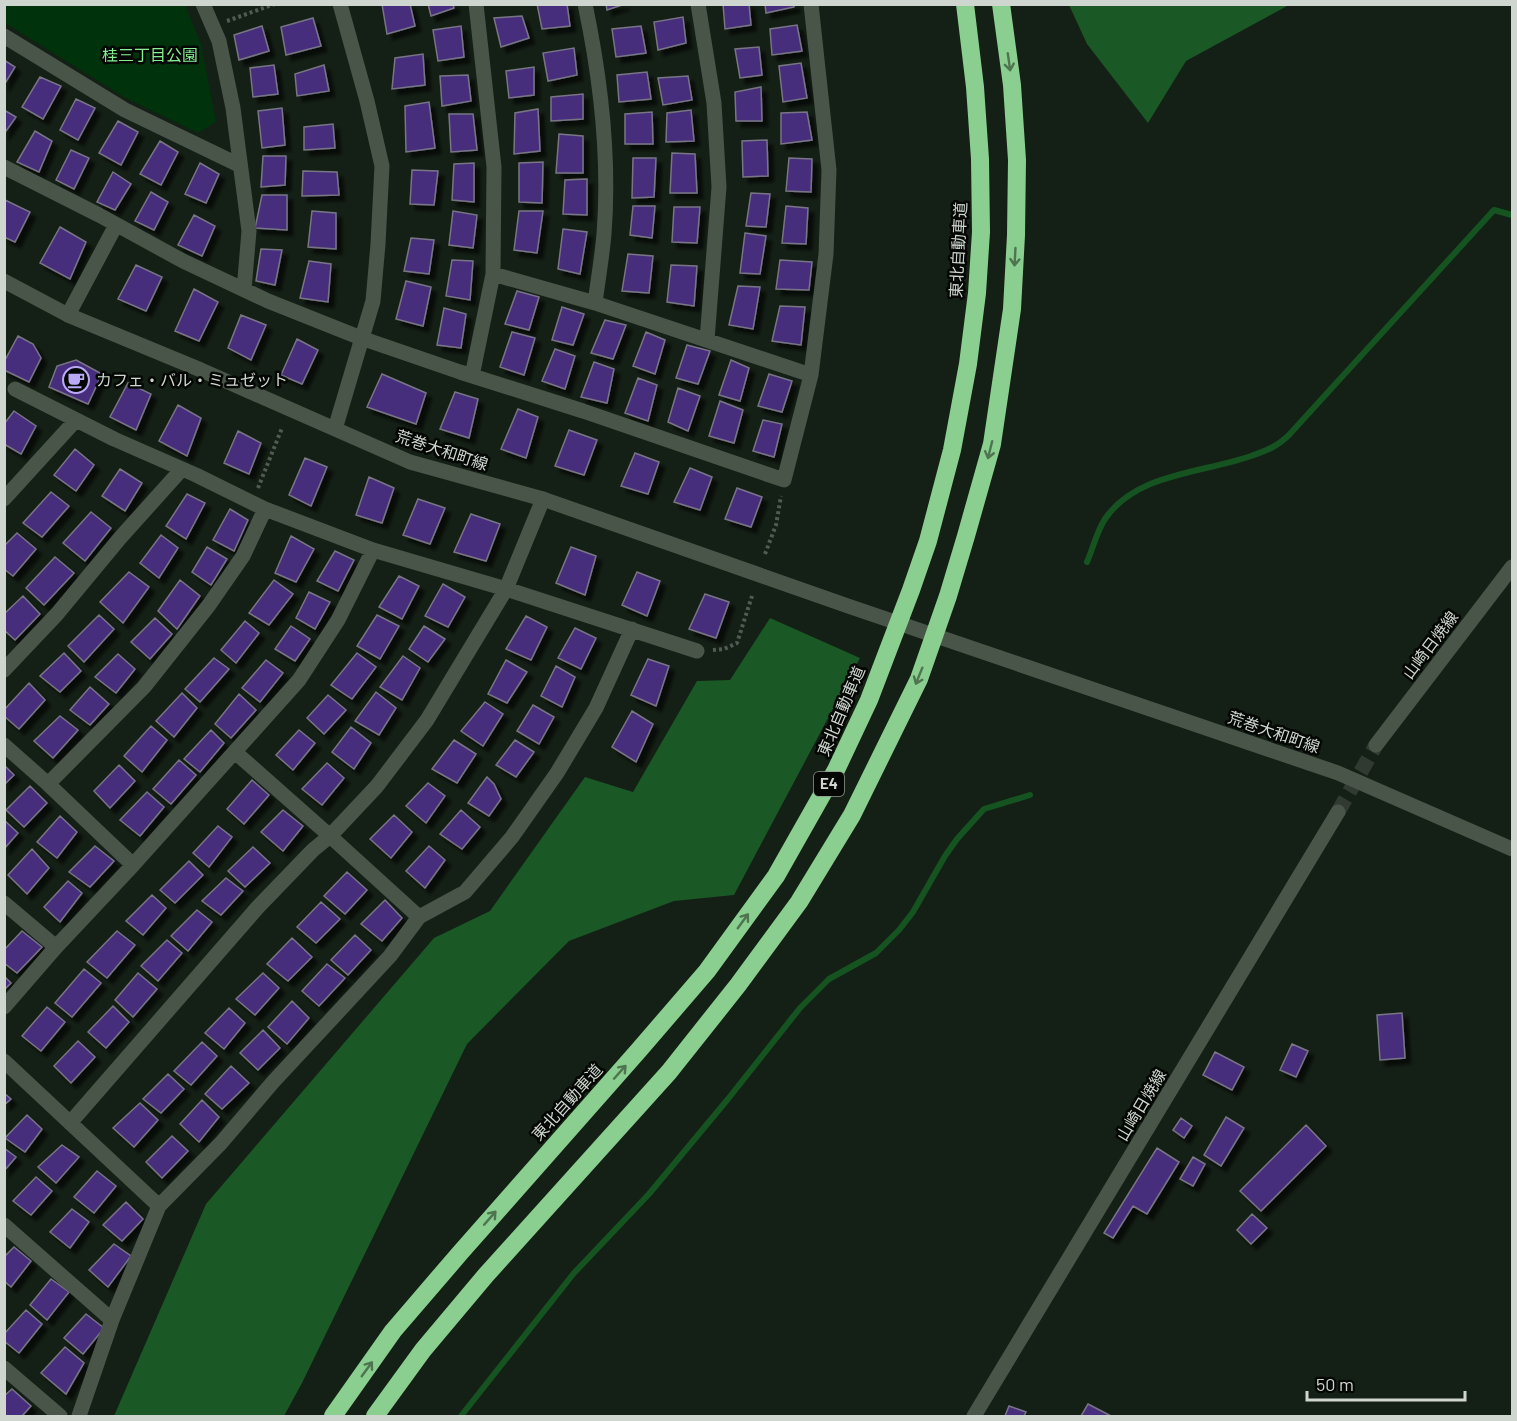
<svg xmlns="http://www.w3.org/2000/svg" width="1517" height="1421" font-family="Barlow,'Noto Sans JP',sans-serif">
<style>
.green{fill:#00330b}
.forest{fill:#1a5825}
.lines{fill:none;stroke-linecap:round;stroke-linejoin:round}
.stream{stroke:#155420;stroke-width:6}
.building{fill:#462d7d;stroke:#787585;stroke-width:1.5;filter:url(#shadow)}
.street-tunnel{stroke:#303a31;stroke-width:15;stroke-dasharray:15 8;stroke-linecap:butt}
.path{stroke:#515b52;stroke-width:4;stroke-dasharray:3 3;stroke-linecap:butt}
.street{stroke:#495549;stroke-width:15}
.secondary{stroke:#495549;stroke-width:15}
.highway{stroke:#8acf8f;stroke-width:18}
.oneway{stroke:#4e7550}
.labels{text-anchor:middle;stroke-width:5;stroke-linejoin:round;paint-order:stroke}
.shield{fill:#040704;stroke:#929892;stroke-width:1.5}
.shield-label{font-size:15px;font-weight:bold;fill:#cfd6cf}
.park-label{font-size:16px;fill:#87ee92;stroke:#040704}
.street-label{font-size:16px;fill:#cfd6cf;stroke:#040704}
.poi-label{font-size:16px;fill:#cfd6cf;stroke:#040704;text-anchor:start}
</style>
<defs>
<filter id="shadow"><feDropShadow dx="5.5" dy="5.5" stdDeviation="1.5" flood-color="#0009"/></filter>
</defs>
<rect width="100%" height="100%" fill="#141f15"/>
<!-- green -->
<path class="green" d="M4,5H185L201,44L216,122L198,133L124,97L5,23Z"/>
<!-- forest -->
<path class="forest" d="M1069,5H1289L1186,61L1148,123L1087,44Z
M770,618L860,658L734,895L674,901L569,941L467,1044L302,1383L284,1416H114L206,1204L434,938L490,911L585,777L633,792L697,681L730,680Z"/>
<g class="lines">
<!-- stream -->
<path class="stream" d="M1087,562C1093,548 1097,531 1105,519C1136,473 1203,473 1251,456C1267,450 1275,448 1288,436L1494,210L1512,215
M461,1416L574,1273L649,1194L728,1099L800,1008L829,979L876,953L899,930L913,912L945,856L957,839L984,809L1030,795"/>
</g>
<!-- building -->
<path class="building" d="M382,4H410L415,26L387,34Z
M428,4H453L454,8L431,16Z
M537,4H567L570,26L542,29Z
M606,4H625L607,10Z
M723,4H749L751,25L725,29Z
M765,4H794V7L766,13Z
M522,16L529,38L501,47L494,18Z
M683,17L686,43L658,50L654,22Z
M313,18L321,46L286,55L281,27Z
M797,25L802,51L772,55L770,29Z
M262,26L269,51L239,60L234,35Z
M461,26L464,57L438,61L433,30Z
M641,26L646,53L616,57L612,29Z
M759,47L762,75L740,78L735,49Z
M574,48L577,75L548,81L543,53Z
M423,54L425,85L392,89L395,58Z
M4,60L15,67L4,85Z
M801,63L807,98L783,102L779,66Z
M274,65L278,94L253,97L250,68Z
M324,65L329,91L297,96L295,74Z
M534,67V95L509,98L506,71Z
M647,72L651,99L619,102L617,75Z
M468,75L471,101L442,106L440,76Z
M688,76L692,100L663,105L658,78Z
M40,77L61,86L43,119L22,107Z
M761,87L762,121H736L735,92Z
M583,94V119L551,121V97Z
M76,99L95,108L78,140L60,130Z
M429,102L435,148L406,152L405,106Z
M282,108L285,145L262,148L258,111Z
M538,109L540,151L514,154L515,113Z
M4,110L16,117L4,134Z
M691,110L694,141L666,142L667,113Z
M652,112L653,144H625V114Z
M807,112L812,140L781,144V113Z
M449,114H473L477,150L451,152Z
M118,121L138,132L121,165L99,153Z
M333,124L335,148L304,150V127Z
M35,131L52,141L39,172L17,162Z
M559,134L583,136V173H556Z
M767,140L768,176L743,177L742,141Z
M160,141L178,152L161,185L140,174Z
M71,150L89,158L74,189L56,180Z
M672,153L695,154L697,193H670Z
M263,156H286L285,185L261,187Z
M633,158H656L654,197L632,198Z
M789,158L812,159L811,192L786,191Z
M543,162L542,203L519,202V163Z
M200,163L219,174L206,203L185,194Z
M474,163V202L452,200L454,164Z
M412,170L438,171L434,205L410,204Z
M303,171L337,172L339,195L302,196Z
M113,172L131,184L115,210L97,202Z
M587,179V215L563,214L565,180Z
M151,192L168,202L154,230L135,221Z
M751,193L770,194L766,227L746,226Z
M262,195H287V230L255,228Z
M5,200L30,212L15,242L4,237Z
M633,206H655L652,238L630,235Z
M786,206L808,208L806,244L782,243Z
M674,207H700L697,243L672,242Z
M312,211L336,213V249L308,247Z
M453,211L477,215L473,248L449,245Z
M519,211H543L537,253L514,250Z
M194,215L215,226L202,256L178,245Z
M60,227L86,242L70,279L40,263Z
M563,229L587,232L580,274L558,269Z
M745,233L766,236L760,274L740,273Z
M411,238L434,240L429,274L404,271Z
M261,249L282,250L275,285L256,281Z
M628,254L653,256L649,293L622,291Z
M452,260L473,261L470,300L446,296Z
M780,260L812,262L809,290L776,289Z
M309,261L331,264L328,302L300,298Z
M136,265L162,277L146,311L118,299Z
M671,265L697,266L694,306L667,302Z
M406,281L431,287L423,326L396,319Z
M738,286L760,287L753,329L729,325Z
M194,289L218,302L199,341L175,331Z
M517,291L539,297L529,330L505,324Z
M780,306L805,307L801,345L772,341Z
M562,307L584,314L573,345L552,340Z
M444,308L466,314L461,348L437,345Z
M241,315L266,325L251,360L228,348Z
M605,320L626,325L613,359L591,353Z
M512,332L535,338L524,375L500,367Z
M646,332L665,340L655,374L633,366Z
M18,336L33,344L41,358L29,382L4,370V362Z
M297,339L318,350L302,384L281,375Z
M687,345L710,351L698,384L676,378Z
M555,349L575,356L565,389L542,381Z
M76,360L102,374L88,404L49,387L57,366Z
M731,360L749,368L740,401L719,395Z
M594,362L614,369L607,403L581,397Z
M382,374L426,393L416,424L367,407Z
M769,374L792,381L782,412L758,406Z
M638,378L657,385L648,421L625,413Z
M128,383L151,394L136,430L110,417Z
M678,388L700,396L688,431L668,422Z
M455,392L478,399L469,438L440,429Z
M720,401L743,410L734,443L709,436Z
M178,405L201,418L187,456L159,441Z
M518,409L538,417L526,458L501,449Z
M14,411L36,426L21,454L4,444V424Z
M763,420L782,424L774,457L753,451Z
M569,430L597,440L584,475L555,466Z
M238,431L261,443L249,474L224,463Z
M75,449L94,465L76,491L54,475Z
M635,453L659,462L648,494L621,486Z
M305,458L327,467L311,506L289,495Z
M690,468L712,477L700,510L674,502Z
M120,469L142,483L125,511L102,496Z
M369,477L394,488L382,523L356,515Z
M737,488L762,497L751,527L725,519Z
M51,492L69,506L42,537L23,523Z
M187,494L205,503L186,539L166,526Z
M418,499L445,508L430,544L403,535Z
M230,509L248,520L234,551L213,540Z
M91,512L111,528L85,561L63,543Z
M471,514L500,524L486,561L454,552Z
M17,533L36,549L13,576L4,569V546Z
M161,535L178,548L159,578L140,563Z
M291,536L314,549L296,582L275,573Z
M207,547L227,559L211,585L192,572Z
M571,547L596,556L585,595L556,583Z
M335,551L354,560L338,591L317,581Z
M55,557L74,573L44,605L26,588Z
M129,572L149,587L123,623L100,602Z
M637,572L660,581L647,616L622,605Z
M399,576L419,586L402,619L379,607Z
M180,580L200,596L177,629L158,611Z
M274,580L293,594L269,625L249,613Z
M443,584L465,597L448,627L425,616Z
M309,592L330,602L315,629L296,618Z
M705,594L729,602L716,638L689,629Z
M23,596L40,614L15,640L4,630V614Z
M99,615L114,629L84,662L68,646Z
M377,615L399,626L380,659L357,646Z
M526,616L547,627L531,660L506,649Z
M155,618L172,634L150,659L131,642Z
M245,621L259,633L236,663L221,650Z
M291,626L310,639L295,661L275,649Z
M424,626L445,639L428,662L409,649Z
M575,628L596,638L581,669L558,658Z
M64,653L81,671L60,692L40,676Z
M357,653L376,667L352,699L331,685Z
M118,654L135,669L116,693L95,677Z
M403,656L420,668L402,700L380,687Z
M214,658L229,669L200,702L185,689Z
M648,659L669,666L656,706L631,695Z
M266,660L283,673L260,702L242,688Z
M506,660L527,672L507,703L488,694Z
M556,666L575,677L562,707L541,696Z
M29,683L45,700L19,729L4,716V710Z
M90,687L109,704L90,725L70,710Z
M376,692L396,708L379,735L355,721Z
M182,693L197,708L174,737L156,721Z
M239,694L256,710L231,738L215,724Z
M328,695L346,710L324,734L307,718Z
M485,702L503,714L483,746L461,731Z
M533,705L554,717L539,744L517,731Z
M632,711L653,724L636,762L612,747Z
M60,716L78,730L53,758L34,741Z
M151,726L167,740L142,772L124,756Z
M351,727L371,743L354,769L332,752Z
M211,730L224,743L200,772L184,759Z
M299,730L315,743L293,770L276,755Z
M454,740L476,754L457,783L432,769Z
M515,740L534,752L516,777L496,765Z
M179,760L196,775L171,804L153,789Z
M327,763L344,778L322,805L302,789Z
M4,765L14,775L4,785Z
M119,765L135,781L110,808L94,791Z
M487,777L494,784L501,799L489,816L468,803Z
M252,780L269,795L244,824L227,809Z
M428,783L445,796L426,823L406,806Z
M30,786L47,803L24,827L6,810Z
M147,792L164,807L140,836L120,820Z
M283,810L303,826L283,851L261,832Z
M461,810L480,827L462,849L440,834Z
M394,815L412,832L391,858L370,839Z
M60,816L77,832L57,858L37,842Z
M4,820L18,833L4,849Z
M218,826L232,837L209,867L193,853Z
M95,846L114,861L90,887L69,872Z
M429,846L445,860L425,888L406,871Z
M253,847L270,863L245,887L228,871Z
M32,849L49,868L27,894L8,875Z
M189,861L203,875L175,903L160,890Z
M347,872L367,890L345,914L324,896Z
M226,878L243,891L221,915L202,901Z
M68,881L82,893L60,922L44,907Z
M152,895L166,908L143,935L126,921Z
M385,900L402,918L382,941L361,924Z
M321,902L340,919L316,943L297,927Z
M197,910L212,922L188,951L171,936Z
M22,931L42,947L17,973L4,963V950Z
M117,931L135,945L107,978L87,962Z
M355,935L371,950L348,975L331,960Z
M292,938L312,957L288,981L267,964Z
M167,940L182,953L158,981L141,966Z
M327,964L345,978L319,1006L302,991Z
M84,969L101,983L72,1017L55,1003Z
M138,973L157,989L133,1017L115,1000Z
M263,973L279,988L255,1015L236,999Z
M4,976L11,983L4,990Z
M292,1001L309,1018L287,1044L268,1027Z
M113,1006L129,1022L106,1048L88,1032Z
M47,1007L65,1022L41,1051L22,1036Z
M229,1008L245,1023L224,1049L205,1033Z
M1402,1013L1405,1058L1380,1060L1377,1015Z
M263,1030L280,1048L258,1070L240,1053Z
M78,1041L95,1057L71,1083L54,1066Z
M202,1042L217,1056L191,1085L174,1071Z
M1292,1044L1308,1051L1296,1077L1280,1070Z
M1215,1052L1244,1067L1232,1090L1203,1075Z
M231,1066L249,1083L222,1109L205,1094Z
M168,1074L184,1089L161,1113L143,1099Z
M4,1093L11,1099L4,1105Z
M202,1100L219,1117L199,1142L180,1124Z
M140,1103L158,1120L134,1147L113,1128Z
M27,1115L42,1129L25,1152L5,1138Z
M1226,1117L1244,1128L1221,1166L1204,1155Z
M1181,1118L1192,1126L1184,1138L1173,1130Z
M1306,1125L1326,1146L1261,1211L1240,1191Z
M172,1136L188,1151L162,1178L146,1162Z
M62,1145L79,1157L56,1183L38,1167Z
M4,1148L16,1157L4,1171Z
M1157,1148L1179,1162L1147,1214L1133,1206L1113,1238L1104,1233Z
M1193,1157L1205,1164L1193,1186L1180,1179Z
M97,1171L116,1186L94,1213L74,1197Z
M36,1177L52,1191L31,1215L13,1201Z
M126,1202L143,1219L122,1241L103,1225Z
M72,1209L89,1222L70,1248L50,1232Z
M1252,1214L1267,1228L1251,1244L1237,1230Z
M114,1244L131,1256L108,1287L89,1270Z
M14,1247L31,1261L11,1287L4,1281V1257Z
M51,1279L69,1292L47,1320L30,1305Z
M26,1310L42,1324L19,1353L4,1341V1334Z
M86,1314L104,1328L83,1354L64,1338Z
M65,1347L84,1363L66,1394L41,1373Z
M12,1389L31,1406L22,1416H4V1396Z
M1088,1404L1111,1416H1081Z
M1009,1406L1026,1412L1024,1416H1005Z"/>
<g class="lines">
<!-- street-tunnel -->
<path class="street-tunnel" d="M1338,812L1376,745"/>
<!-- path -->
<path class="path" d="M227,21L275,4
M258,488L282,428
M765,554L776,525L781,496
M713,650L724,649L737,643L752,596"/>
<!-- street -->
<path class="street" d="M203,4L219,41L233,108L249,231L244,290
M585,4C601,80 610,157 604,234C602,257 598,280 595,303
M698,4L714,103L719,187L707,340
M4,36L125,110L239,165
M4,167L99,215L183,261L268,301L361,338L460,372L583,411L784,480L811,375L826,254L829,170L811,4
M493,274L595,303L811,375
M68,315L116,225
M472,376L493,274L494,167L476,4
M15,389L114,439L196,475L265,509L373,550L506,589L697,651
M4,499L76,420
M4,670L57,614L120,538L182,469
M4,745L48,784L133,865
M1376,745L1512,567
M235,752L330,836L419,917
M48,784L144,687L209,605L243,556L265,509
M4,903L56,947
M4,1007L56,947L133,865L299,680L338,620L373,550
M4,1061L159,1206
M70,1123L258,907L313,850L330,836L377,786L427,720L506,589L543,499
M4,1225L112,1320
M4,1368L60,1416
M79,1416L112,1320L159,1206L221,1143L273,1082L390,956L419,917L465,892L512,837L557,773L596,708L632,629
M974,1416L1338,812"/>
<!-- secondary -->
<path class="secondary" d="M4,281L68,315L201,370L410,462L543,499L848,606L1338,773L1512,849
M335,429L373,301L378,244L382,166L367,101L340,4"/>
<!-- highway -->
<path class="highway" d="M333,1416L393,1331L460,1253L639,1050L707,971L776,876L836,770L869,700L911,590L928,541L952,450L968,364L977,293L981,232L980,159L975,87L965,4
M375,1416L423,1350L486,1275L669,1072L738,985L799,902L852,815L919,679L948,596L966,536L992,444L1012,309L1016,235L1017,160L1012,85L1001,4"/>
</g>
<!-- one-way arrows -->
<defs><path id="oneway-shaft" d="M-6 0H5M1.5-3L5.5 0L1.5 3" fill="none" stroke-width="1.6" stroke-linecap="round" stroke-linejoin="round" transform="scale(1.5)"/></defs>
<g class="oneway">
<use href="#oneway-shaft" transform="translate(1009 62) rotate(82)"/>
<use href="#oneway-shaft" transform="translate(1015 257) rotate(93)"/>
<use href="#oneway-shaft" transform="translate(990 450) rotate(104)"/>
<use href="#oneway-shaft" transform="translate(919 676) rotate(112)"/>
<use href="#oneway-shaft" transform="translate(743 921) rotate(-54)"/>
<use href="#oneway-shaft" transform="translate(620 1072) rotate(-48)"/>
<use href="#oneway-shaft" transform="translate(490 1218) rotate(-49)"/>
<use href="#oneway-shaft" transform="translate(367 1369) rotate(-54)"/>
</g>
<!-- icons -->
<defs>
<symbol id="cafe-ring" viewBox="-11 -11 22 22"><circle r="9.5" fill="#040704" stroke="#baaaf6" stroke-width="1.5"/><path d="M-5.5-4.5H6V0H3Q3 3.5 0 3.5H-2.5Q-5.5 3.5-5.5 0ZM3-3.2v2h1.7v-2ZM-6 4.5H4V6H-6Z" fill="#baaaf6"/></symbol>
</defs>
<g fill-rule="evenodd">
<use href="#cafe-ring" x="61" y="365" width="30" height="30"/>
</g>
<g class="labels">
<!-- shield labels -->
<rect class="shield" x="814" y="772" width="30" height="24" rx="4.5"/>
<g class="shield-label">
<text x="829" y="789">E4</text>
</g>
<!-- park labels -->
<g class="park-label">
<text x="150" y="61">桂三丁目公園</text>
</g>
<!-- street labels -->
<g class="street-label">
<text transform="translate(958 250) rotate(-87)" y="6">東北自動車道</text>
<text transform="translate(442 450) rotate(18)" y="6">荒巻大和町線</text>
<text transform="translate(1430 645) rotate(-53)" y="6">山崎日焼線</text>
<text transform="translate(841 711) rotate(-67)" y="6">東北自動車道</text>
<text transform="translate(1274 732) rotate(19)" y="6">荒巻大和町線</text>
<text transform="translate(567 1102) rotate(-48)" y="6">東北自動車道</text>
<text transform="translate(1141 1105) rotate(-59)" y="6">山崎日焼線</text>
</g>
<!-- poi labels -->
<g class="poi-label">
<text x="96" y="386">カフェ・バル・ミュゼット</text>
</g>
</g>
<!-- border -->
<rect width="1517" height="1421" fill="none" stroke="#cfd6cf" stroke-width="12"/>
<!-- scale -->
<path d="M1307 1391v9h158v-9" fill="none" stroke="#cfd6cf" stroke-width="3"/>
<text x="1316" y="1391" font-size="18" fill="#cfd6cf" stroke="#040704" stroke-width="4.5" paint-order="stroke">50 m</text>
</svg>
